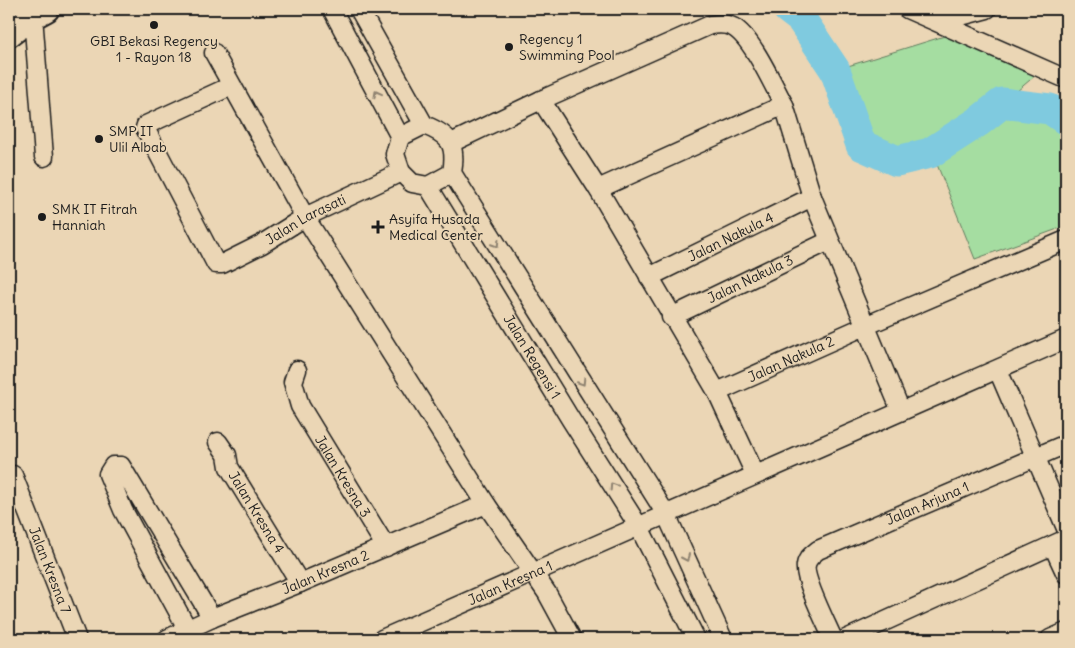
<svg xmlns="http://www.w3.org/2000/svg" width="1075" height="648" font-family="Delius,sans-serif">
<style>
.green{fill:#a5dda1;stroke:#607c5e}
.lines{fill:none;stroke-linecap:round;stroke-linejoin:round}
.river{stroke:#7fcadf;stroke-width:31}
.street-casing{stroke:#1c1c1c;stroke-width:21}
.secondary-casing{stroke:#1c1c1c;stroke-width:29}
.street{stroke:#ebd6b5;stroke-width:18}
.secondary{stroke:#ebd6b5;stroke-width:25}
.oneway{stroke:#8e8270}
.poi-dot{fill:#1c1c1c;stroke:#ebd6b5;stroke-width:2}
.labels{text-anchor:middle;stroke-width:4;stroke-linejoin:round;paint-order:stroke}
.poi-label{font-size:14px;fill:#1c1c1c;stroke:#ebd6b5;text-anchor:start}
.street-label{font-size:14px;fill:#1c1c1c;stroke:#ebd6b5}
</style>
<rect width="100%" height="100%" fill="#ebd6b5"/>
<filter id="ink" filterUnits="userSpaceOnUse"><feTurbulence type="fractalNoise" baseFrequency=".02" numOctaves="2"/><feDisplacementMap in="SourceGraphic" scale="10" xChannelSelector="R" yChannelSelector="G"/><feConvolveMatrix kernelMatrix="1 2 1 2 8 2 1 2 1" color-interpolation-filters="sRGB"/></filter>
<g filter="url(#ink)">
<!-- green -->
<path class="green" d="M951,34L1044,68L1003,103L1050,109L1066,120V226L975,259L932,152L897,161L861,145L835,70Z"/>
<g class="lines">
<!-- river -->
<path class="river" d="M788,9L801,19L835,70L861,145L897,161L930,153L978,122L1002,103L1050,109L1066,120"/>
<defs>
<g id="street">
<path d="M332,9L400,137"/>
<path d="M359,9L424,125"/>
<path d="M907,9L1066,79"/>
<path d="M33,16L44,157"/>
<path d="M938,22L987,9"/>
<path d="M214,53L305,217L486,504L547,593L572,639"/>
<path id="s1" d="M231,86L146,125L145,128L216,264H222L262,244L305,217L401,172"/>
<path d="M541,100L598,189L717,392L755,474"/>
<path d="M451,143L541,100L710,25C718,24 726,23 733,27C752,37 773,85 784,105"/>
<path d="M452,173L428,186L412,183L401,172L395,154L400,137L424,125C450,135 457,144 452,173L666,514L723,639"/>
<path id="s2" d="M428,186L571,420L639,527L696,639"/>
<path d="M598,189L784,105L812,197L901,411"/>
<path id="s3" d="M649,277L812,197"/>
<path id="s4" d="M671,317L829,241"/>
<path id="s5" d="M297,370L293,382L300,406L386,547"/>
<path d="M998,370L1066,528"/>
<path id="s6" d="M717,392L865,326L1066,240"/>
<path id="s7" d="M218,442L227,455L229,467L300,583"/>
<path id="s8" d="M13,475L77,639"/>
<path d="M1053,546L1066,574"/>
<path d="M188,630L123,510L108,474L113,466H121L212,618"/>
<path id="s9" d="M167,639L212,618L300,583L486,504"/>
<path id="s10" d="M382,639L1066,339"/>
<path id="s11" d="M833,639C827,625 803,578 806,565C807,558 813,554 818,550L1066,444"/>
<path d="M846,639L1066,539"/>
<path d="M1050,639L1066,632"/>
</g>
<path id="secondary" d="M9,34L33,16L46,9"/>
</defs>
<!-- street casing -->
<use href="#street" class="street-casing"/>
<!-- secondary casing -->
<use href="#secondary" class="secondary-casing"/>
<!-- street -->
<use href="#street" class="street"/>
<!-- secondary -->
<use href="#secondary" class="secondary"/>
</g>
<!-- one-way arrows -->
<defs><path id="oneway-chevron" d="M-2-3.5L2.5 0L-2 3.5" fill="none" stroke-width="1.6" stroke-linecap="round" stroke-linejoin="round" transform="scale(1.25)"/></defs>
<g class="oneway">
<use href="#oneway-chevron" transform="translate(377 94) rotate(-118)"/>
<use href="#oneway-chevron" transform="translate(496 244) rotate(58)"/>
<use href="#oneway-chevron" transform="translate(582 382) rotate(58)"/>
<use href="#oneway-chevron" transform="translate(613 486) rotate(-123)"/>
<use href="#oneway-chevron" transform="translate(686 558) rotate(66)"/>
</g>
</g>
<!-- markers -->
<g class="poi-dot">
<circle cx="154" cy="25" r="5"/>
<circle cx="509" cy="47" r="5"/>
<circle cx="99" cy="139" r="5"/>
<circle cx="42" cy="217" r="5"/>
<path d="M375.5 219.5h5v5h5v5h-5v5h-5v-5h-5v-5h5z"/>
</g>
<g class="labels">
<!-- poi labels -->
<g class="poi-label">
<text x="519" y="44">Regency 1<tspan x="519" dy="16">Swimming Pool</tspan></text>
<text x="154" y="46" text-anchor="middle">GBI Bekasi Regency<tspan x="154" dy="16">1 - Rayon 18</tspan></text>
<text x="109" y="136">SMP IT<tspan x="109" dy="16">Ulil Albab</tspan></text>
<text x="52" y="214">SMK IT Fitrah<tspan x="52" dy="16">Hanniah</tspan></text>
<text x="389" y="224">Asyifa Husada<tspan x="389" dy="16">Medical Center</tspan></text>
</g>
<!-- street labels -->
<g class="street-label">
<text dy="5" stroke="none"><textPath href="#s1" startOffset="351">Jalan Larasati</textPath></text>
<text dy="5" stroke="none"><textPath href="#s3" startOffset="91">Jalan Nakula 4</textPath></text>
<text dy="5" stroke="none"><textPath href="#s4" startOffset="88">Jalan Nakula 3</textPath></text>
<text dy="5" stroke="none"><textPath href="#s2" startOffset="200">Jalan Regensi 1</textPath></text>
<text dy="5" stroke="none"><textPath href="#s6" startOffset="81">Jalan Nakula 2</textPath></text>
<text dy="5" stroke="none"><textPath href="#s5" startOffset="120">Jalan Kresna 3</textPath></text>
<text dy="5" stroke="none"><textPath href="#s11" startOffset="218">Jalan Arjuna 1</textPath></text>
<text dy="5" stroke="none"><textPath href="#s7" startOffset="81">Jalan Kresna 4</textPath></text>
<text dy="5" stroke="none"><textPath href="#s8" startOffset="102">Jalan Kresna 7</textPath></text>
<text dy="5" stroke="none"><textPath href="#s9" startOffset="172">Jalan Kresna 2</textPath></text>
<text dy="5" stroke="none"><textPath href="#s10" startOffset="140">Jalan Kresna 1</textPath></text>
</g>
</g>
<!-- margin -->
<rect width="1075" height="648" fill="none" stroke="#ebd6b5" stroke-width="30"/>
<rect x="15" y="15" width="1045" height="618" fill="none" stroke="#1c1c1c" stroke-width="2" filter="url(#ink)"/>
</svg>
